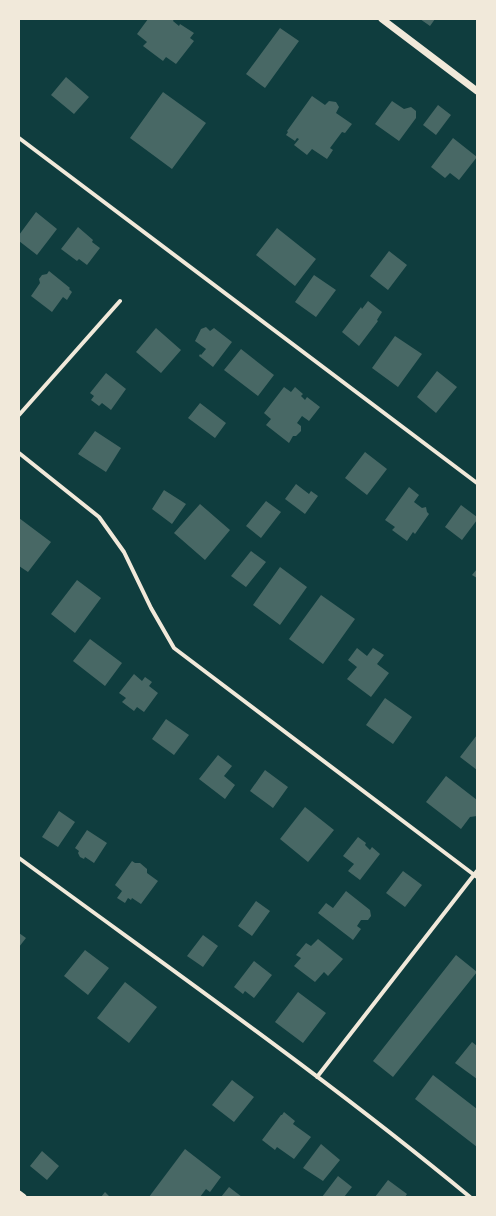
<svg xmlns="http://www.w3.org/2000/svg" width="496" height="1216" font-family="Rubik,sans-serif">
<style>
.building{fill:#486865}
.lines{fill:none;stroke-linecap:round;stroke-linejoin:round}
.minor{stroke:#f1e9da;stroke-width:4}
.tertiary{stroke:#f1e9da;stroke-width:7}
</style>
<rect width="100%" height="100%" fill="#0f3d3e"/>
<!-- building -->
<path class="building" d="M148,19H174L173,21L179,26L180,24L194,33L190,38L194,41L176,64L166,57L163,61L143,46L147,42L137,34Z
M420,19H435L430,26Z
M280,28L299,41L265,88L246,74Z
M66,77L89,97L74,114L51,95Z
M163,92L206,123L172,169L130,138Z
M312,96L325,105L329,101L336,102L339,107L336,113L352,124L345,133L342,132L330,148L333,150L327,159L312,149L307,155L294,145L299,139L297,138L295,141L286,135L288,132L287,131Z
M392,101L404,109L411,107L416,111V118L399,141L375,124Z
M438,105L451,115L436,135L423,125Z
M453,138L477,157L459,180L450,173L445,178L431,167Z
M36,212L57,229L37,255L19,241V235Z
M78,227L93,240L92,242L100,248L87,265L79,259L77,261L61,249Z
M277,228L316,259L295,286L256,255Z
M389,251L407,265L388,290L370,276Z
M49,271L70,288L69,289L72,292L67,300L63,297L52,312L31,296L40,283L39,279L42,275L47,274Z
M314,275L336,290L316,317L295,302Z
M368,301L382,312L377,320L378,321L359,346L342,332L361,307L362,309Z
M206,327L210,331L214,328L232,342L213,367L199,356L200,354L201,355L206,349L195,341L201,329Z
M156,328L181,350L161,373L136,352Z
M395,336L422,354L398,387L372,368Z
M241,349L274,375L258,396L224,370Z
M437,371L457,387L436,413L417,397Z
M106,373L126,389L111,410L102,403L99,406L91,400L94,396L90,393Z
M284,387L291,392L295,387L303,394L301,396L305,400L307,397L320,407L309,421L302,416L297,423L301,426V431L296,436H293L289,443L266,425L271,419L264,413Z
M200,403L226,423L215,438L188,418Z
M95,431L121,448L106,472L78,454Z
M365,452L387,469L367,495L345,478Z
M296,484L309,494L311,491L318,496L305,514L285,499Z
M409,487L419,495L414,502L422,508L426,507L427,512L429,514L415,534L413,532L407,541L392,530L395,527L385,520Z
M164,490L186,504L172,524L152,509Z
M266,501L281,512L261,538L246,526Z
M200,504L230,530L205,560L174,533Z
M461,505L477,517V520L462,540L445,527Z
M19,518L51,542L28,572L19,566Z
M251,551L266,562L246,587L231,576Z
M280,567L307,587L280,625L253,605Z
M477,569V578L472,575Z
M77,580L101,598L75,633L51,614Z
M321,595L355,619L323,664L289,639Z
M90,639L122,663L105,686L73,661Z
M357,648L367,656L373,648L384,655L377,664L389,673L371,697L347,679L357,667L348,660Z
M134,674L142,681L145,677L152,682L149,686L158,693L144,712L137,707L134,711L122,702L126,698L119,693Z
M385,698L412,717L393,744L366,725Z
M166,719L189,735L174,755L152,739Z
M477,735V770L460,757Z
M218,755L232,766L224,776L235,785L225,799L199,779Z
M265,770L288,787L273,808L250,791Z
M446,776L477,800V816L470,817L461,829L426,802Z
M305,807L334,830L308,862L280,839Z
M59,811L75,822L58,847L42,837Z
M87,830L107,843L94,863L85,857L84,859L80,857L78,853L79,851L75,848Z
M358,837L366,843L365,845L370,850L372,847L380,854L360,880L348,871L354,864L343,856Z
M132,861L135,863H140L147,869V873L158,881L141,904L132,898L131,900L128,898L125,903L117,898L122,891L115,885Z
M403,871L422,885L405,907L386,893Z
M346,891L370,910L371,916L368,920H361L357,926L361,929L353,940L318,913L326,903L333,908Z
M256,901L270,911L252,936L238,926Z
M19,933L26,938L19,947Z
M203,935L218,946L203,967L187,956Z
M318,939L343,959L328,976L324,972L315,982L294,966L301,958L296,955L306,943L311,946Z
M85,950L109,968L88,995L64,976Z
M456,955L477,972L393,1077L373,1061Z
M254,961L272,975L254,998L245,991L243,994L234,987Z
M125,982L157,1007L129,1043L97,1018Z
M298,992L326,1013L303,1043L275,1022Z
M472,1042L477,1046V1079L455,1063Z
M433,1075L477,1109V1147L415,1099Z
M232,1080L254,1097L234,1122L212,1105Z
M284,1112L295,1121L293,1124L311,1137L294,1159L277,1147L275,1150L262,1140L281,1115H282Z
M321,1144L340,1160L323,1181L303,1168Z
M185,1149L221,1177L210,1192L206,1189L200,1197H149Z
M42,1151L59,1166L47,1180L30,1166Z
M338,1176L352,1187L344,1197H322Z
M388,1180L407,1194L405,1197H375Z
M229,1187L242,1197H221Z
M105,1192L110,1197H101Z"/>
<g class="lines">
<!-- minor -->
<path class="minor" d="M19,138L477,483
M19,415L120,301
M19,453L99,517L124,552L151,608L174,648L477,877
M19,858C170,969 325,1077 470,1197
M317,1077L477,871"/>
<!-- tertiary -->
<path class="tertiary" d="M382,19L477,91
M19,1194L23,1197"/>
</g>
<!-- border -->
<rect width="496" height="1216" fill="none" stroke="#f1e9da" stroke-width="40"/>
</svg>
